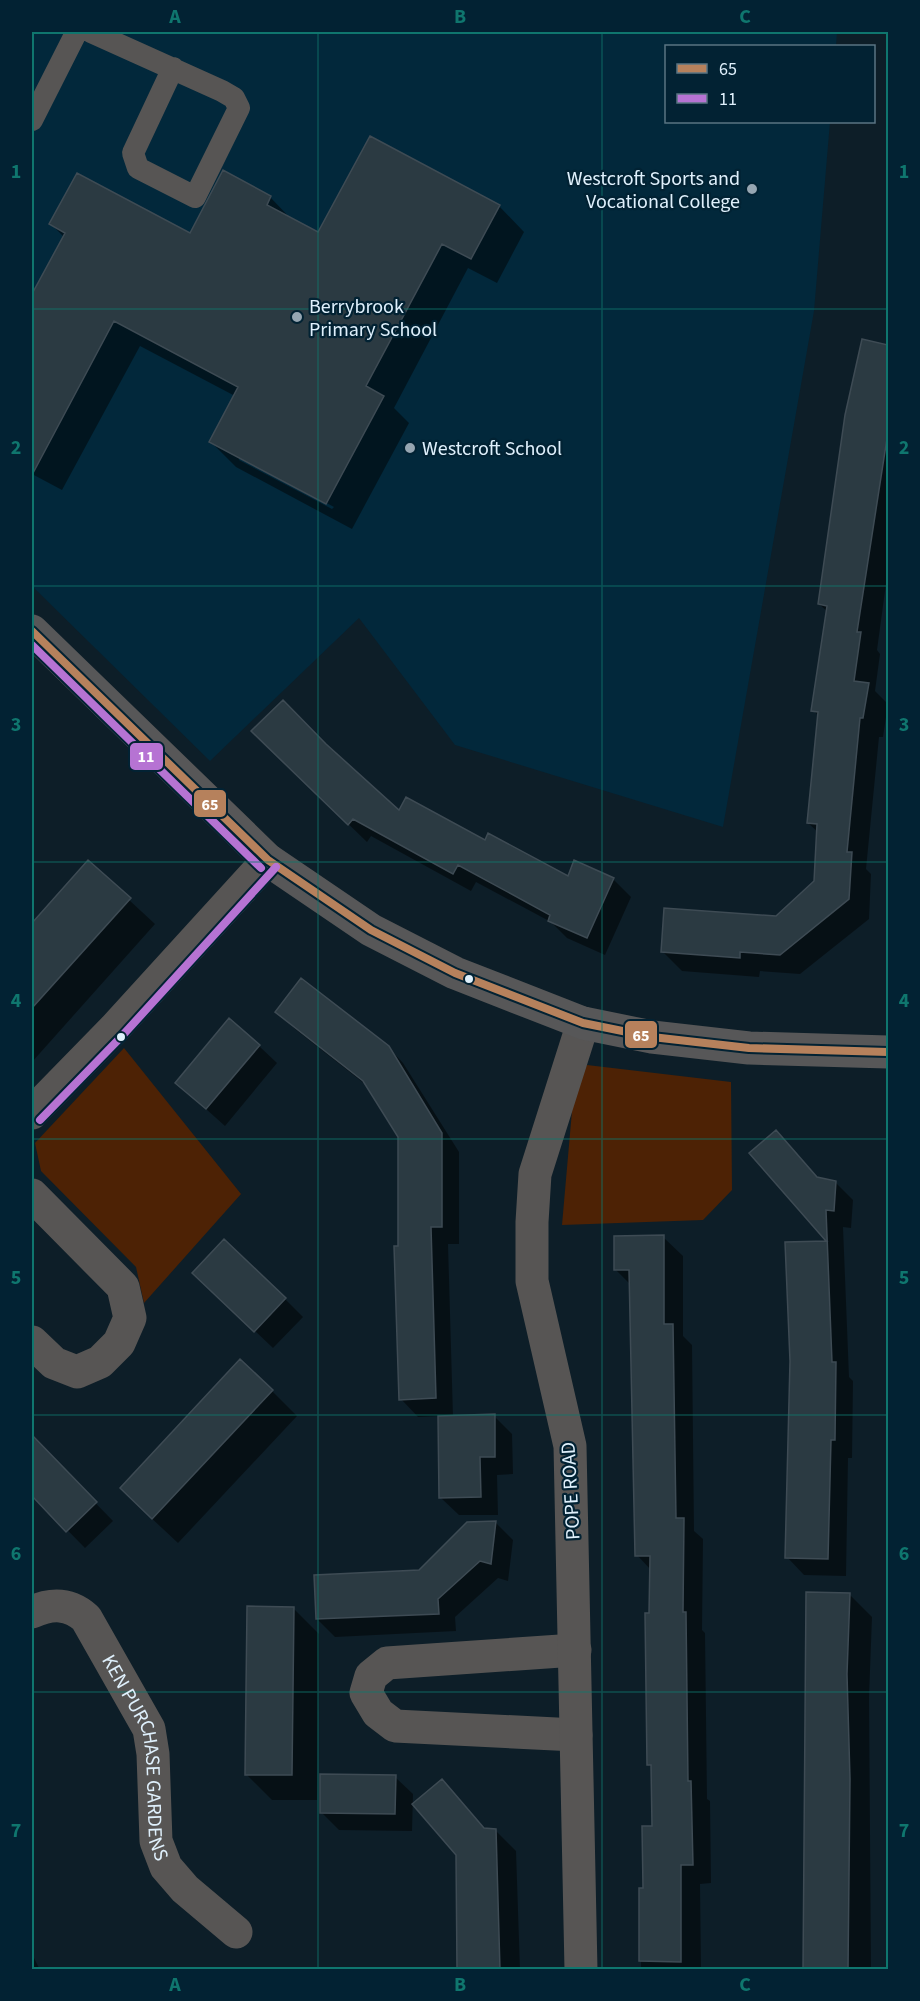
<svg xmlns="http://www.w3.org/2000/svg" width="920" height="2001" font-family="'Source Sans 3',sans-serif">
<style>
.built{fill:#02283b}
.green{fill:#4d2205}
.shadow{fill:#0007;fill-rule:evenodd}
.building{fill:#2b3a42;stroke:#3e4b54;stroke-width:1.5}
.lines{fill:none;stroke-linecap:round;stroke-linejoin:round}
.lane{stroke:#575554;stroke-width:22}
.street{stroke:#575554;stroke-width:33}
.secondary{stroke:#575758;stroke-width:33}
.bus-1-casing{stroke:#022233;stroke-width:12}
.bus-2-casing{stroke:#022233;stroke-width:12}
.bus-1{stroke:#b6815c;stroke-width:8}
.bus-2{stroke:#b673d3;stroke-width:8}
.grid{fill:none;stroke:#0f766e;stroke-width:1.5;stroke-opacity:0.55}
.poi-dot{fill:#96a6b2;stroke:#022233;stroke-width:2}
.bus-dot{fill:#dff0fc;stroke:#022233;stroke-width:2}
.labels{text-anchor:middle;stroke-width:4.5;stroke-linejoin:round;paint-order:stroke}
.poi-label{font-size:20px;fill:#dff0fc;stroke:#022233;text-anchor:start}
.street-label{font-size:20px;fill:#dff0fc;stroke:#022233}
.line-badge{stroke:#022233;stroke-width:2}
.badge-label{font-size:16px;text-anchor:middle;font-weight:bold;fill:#fff}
.neatline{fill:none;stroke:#0f766e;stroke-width:2}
.grid-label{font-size:20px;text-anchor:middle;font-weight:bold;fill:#0f766e}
</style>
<rect width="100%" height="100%" fill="#0d1e28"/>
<!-- built -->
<path class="built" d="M32,32H837L836,46H666V122H830L814,311L723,827L455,745L359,618L210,761L32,586Z"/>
<!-- green -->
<path class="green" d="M124,1048L241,1194L144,1303L136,1267L41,1171L35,1143Z
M587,1065L731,1082L732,1190L703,1220L562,1225L574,1088Z"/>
<!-- shadow -->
<path class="shadow" d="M224,172L271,198L294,222L319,235L499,206L524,232L497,283L468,268L394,408L409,423L352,529L236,467L211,442L235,396L140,346L62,490L32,474V297L64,237L51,224L190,235ZM239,456L334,507L332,509L239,460Z
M863,341L888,347V569L877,650L880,654L875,691L888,704L883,737H879L866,869L871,874L869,919L800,974L760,971L759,977L682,971L662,951L776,917L816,881L818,832L808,823L819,716L813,710L828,612L819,604Z
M329,748L400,813L485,842L568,878L613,879L631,897L605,955L567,938L551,922L476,882L471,891L371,836L367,842L271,749Z
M88,862L155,924L32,1062V926Z
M277,1012L385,1044L403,1063L459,1152V1244H448L453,1417L494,1416L512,1434L513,1474L497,1475L498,1515H459L441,1498L440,1416L418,1417L401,1399L400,1136L370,1088L295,1029Z
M259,1046L277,1063L225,1126L177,1083Z
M776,1132L819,1179L835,1182L853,1200L851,1228L843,1227L849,1377L853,1381L852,1458H848L846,1576L804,1575L787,1557L791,1361L787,1244L829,1242L751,1154Z
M663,1237L683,1256V1336L692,1345L694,1531L703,1539L702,1630L705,1633L707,1799L710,1801L711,1883L700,1884L701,1970H641V1890H645L653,1827L652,1768L648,1764L651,1570L637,1555L631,1285L616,1270Z
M212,1290L285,1299L303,1317L273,1348Z
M272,1391L297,1416L178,1543L147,1514Z
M32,1438L113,1521L85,1548L32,1494Z
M495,1522L513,1540L508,1581L498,1578L455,1617L456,1631L335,1637L317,1619L419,1572Z
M850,1595L872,1617L869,1697L871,1970H804Z
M294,1609L319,1634L317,1800H272L246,1774Z
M395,1777L413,1794L412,1831L339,1830L321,1812Z
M442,1781L486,1830H495L516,1851L520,1970H459L458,1855Z
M32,1954L40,1970H32Z"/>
<!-- building -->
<path class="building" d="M370,136L500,205L471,259L442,244L366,386L384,396L326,504L209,442L238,387L114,321L32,475V294L65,233L49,224L77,173L190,233L223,170L271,196L267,205L318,232Z
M862,339L888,345V432L857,632H861L854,681L869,683L863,718H860L847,852H852L849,899L780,955L740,952V958L661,952L664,908L776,916L814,881L817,824L807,823L818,712L811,711L827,606L818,604L845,415Z
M283,700L326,744L399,810L406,797L485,840L488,833L568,876L574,860L614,878L587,938L548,921L550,915L458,865L453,874L353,819L348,825L251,731Z
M88,860L131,898L32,1008V923Z
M301,978L389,1046L442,1133V1227H431L436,1398L399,1400L394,1246H398V1137L363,1081L275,1012Z
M229,1018L260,1045L206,1109L175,1083Z
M776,1130L817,1177L836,1181L834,1211L826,1210L832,1362H836L835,1440H831L828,1559L785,1558L790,1361L785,1242L826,1241L749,1153Z
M664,1235V1324H673L676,1518H684L683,1612H686L688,1781H691L693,1865H681V1962L639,1961V1888H643L642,1826H652L651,1765H647L645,1613H649L650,1556H635L629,1270H614V1236Z
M224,1239L286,1298L254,1332L192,1273Z
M240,1359L273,1390L152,1519L120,1488Z
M495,1414V1457H480L481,1497L439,1498L438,1416Z
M32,1435L97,1502L66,1532L32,1496Z
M496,1521L491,1564L480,1561L438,1599L439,1614L316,1619L314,1575L419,1570L467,1522Z
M806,1592L850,1593L847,1674L850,1779L848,1970H803Z
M247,1606L294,1607L292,1775H245Z
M320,1774L396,1775L395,1814L320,1813Z
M442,1779L484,1828L496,1829L500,1970H457L456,1855L412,1804Z"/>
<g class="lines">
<!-- lane -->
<path class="lane" d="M91,32L222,91L234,98L239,108L195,197L138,168L133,153L173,68
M32,120L75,35V32"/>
<!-- street -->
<g class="street">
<path d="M32,1113L114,1029L268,860"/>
<path d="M32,1195L123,1287L130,1318L119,1343L100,1362L77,1372L54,1363L32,1342"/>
<path id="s1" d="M32,1612C52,1603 69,1603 86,1618L149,1729L153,1754L156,1841L166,1867L185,1889L236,1932"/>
<path d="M575,1650L387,1663L371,1676L366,1693L378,1713L395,1726L576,1735"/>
<path d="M581,1970L570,1446L532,1281V1222L535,1174L583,1023"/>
</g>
<!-- secondary -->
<path class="secondary" d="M32,631L268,860L371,930L455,973L583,1023L652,1037L749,1048L888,1052"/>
<defs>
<path id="bus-1" d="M32,631L268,860L371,930L455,973L583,1023L652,1037L749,1048L888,1052"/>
<path id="bus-2" d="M32,645L261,868
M40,1120L122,1036L276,867"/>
</defs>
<!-- bus-1 casing -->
<use href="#bus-1" class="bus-1-casing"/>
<!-- bus-2 casing -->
<use href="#bus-2" class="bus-2-casing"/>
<!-- bus-1 -->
<use href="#bus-1" class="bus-1"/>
<!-- bus-2 -->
<use href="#bus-2" class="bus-2"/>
</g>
<!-- grid -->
<path class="grid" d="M318,32V1970M602,32V1970M32,309H888M32,586H888M32,862H888M32,1139H888M32,1415H888M32,1692H888"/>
<!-- markers -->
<g class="poi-dot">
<circle cx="752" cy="189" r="6"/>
<circle cx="297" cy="317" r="6"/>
<circle cx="410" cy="448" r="6"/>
</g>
<g class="bus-dot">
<circle cx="469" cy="979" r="5"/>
<circle cx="121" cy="1037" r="5"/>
</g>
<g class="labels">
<!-- poi labels -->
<g class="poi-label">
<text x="740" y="185" text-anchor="end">Westcroft Sports and<tspan x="740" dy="23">Vocational College</tspan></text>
<text x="309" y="313">Berrybrook<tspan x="309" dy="23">Primary School</tspan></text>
<text x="422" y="455">Westcroft School</text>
</g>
<!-- street labels -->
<g class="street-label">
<text transform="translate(570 1491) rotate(-93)" y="7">POPE ROAD</text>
<text dy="7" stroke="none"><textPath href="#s1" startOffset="210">KEN PURCHASE GARDENS</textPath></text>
</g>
</g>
<g class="line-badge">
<rect x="129" y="742" width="35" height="29" rx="6" fill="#b673d3"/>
<rect x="193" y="789" width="34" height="29" rx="6" fill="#b6815c"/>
<rect x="624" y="1020" width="34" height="29" rx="6" fill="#b6815c"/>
</g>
<g class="badge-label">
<text x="146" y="762">11</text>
<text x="210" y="810">65</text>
<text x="641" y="1041">65</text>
</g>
<!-- border -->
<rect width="920" height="2001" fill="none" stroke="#022233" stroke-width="66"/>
<!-- legend -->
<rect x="665" y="45" width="210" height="78" fill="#022233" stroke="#5a7483" stroke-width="1.5"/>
<rect x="677" y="64" width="30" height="9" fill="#b6815c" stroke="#5a7483" stroke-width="1.5"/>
<text x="719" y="75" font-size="18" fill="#dff0fc">65</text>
<rect x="677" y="94" width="30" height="9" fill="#b673d3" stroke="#5a7483" stroke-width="1.5"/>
<text x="719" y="105" font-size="18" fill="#dff0fc">11</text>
<rect x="33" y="33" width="854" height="1935" class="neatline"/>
<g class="grid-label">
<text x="175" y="23">A</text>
<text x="460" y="23">B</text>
<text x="745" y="23">C</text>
<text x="16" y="178">1</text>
<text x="904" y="178">1</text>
<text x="16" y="454">2</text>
<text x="904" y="454">2</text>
<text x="16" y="731">3</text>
<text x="904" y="731">3</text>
<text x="16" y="1007">4</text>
<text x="904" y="1007">4</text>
<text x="16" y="1284">5</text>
<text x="904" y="1284">5</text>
<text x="16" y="1560">6</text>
<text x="904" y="1560">6</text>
<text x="16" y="1837">7</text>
<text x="904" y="1837">7</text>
<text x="175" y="1991">A</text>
<text x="460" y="1991">B</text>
<text x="745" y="1991">C</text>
</g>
</svg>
